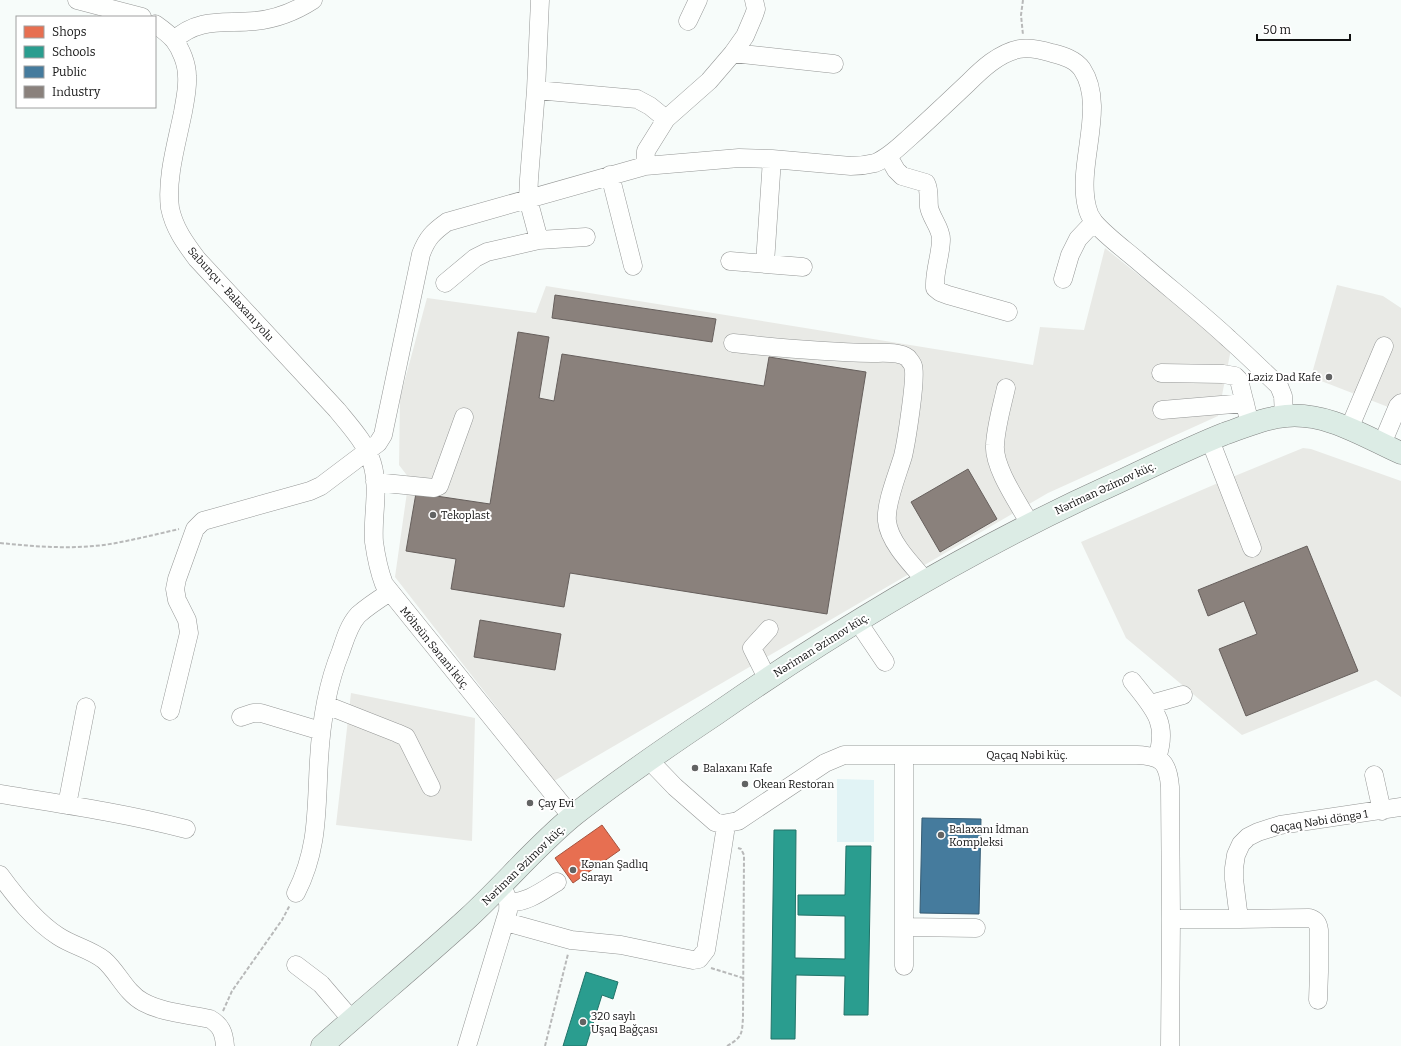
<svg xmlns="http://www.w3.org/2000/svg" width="1401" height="1046" font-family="Bitter,serif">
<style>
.industrial{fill:#e9eae6}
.pitch{fill:#e1f3f5}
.shops{fill:#e76f51;stroke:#a7533e}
.schools{fill:#2a9d8f;stroke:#227369}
.public{fill:#457b9d;stroke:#355b73}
.industry{fill:#8a817c;stroke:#665f5c}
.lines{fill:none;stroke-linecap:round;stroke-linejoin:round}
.minor-casing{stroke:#959796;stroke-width:19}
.major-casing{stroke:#828483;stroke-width:23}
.path{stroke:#b8b9b9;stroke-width:2;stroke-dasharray:4 2;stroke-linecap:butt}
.minor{stroke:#fefffe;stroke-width:18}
.major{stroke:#dcece5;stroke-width:22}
.poi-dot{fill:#626363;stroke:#fff;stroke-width:1.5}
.labels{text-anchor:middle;stroke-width:4;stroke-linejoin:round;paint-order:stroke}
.street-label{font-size:11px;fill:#111;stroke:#fff}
.poi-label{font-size:11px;fill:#111;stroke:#fff;text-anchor:start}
</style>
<rect width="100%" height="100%" fill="#f7fcfa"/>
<!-- industrial -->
<path class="industrial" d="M1105,248L1231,349L1218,416L1048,493L554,781L395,577L409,478L399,465L400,398L427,298L536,313L546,286L1033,365L1040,327L1084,330Z
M1337,285L1383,296L1401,308V412L1311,377Z
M1303,448L1311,449L1401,481V697L1376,680L1242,735L1126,638L1081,542L1225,480Z
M351,693L475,718L472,841L336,825Z"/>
<!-- pitch -->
<path class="pitch" d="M837,779L874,780V842H837Z"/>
<!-- shops -->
<path class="shops" d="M602,825L620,850L573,883L555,858Z"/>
<!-- schools -->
<path class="schools" d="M774,830H796L795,958L845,959V916L798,915V895H845L846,846H871L868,1015H844L845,976L796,975L795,1039H771Z
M586,972L618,982L613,999L602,995L586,1046H563Z"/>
<!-- public -->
<path class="public" d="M922,818L981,819L979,914L920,913Z"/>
<!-- industry -->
<path class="industry" d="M555,295L716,319L712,342L552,318Z
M518,332L549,337L539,398L554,401L562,354L764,386L769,357L866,372L827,614L570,573L564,607L451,589L456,559L406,551L416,493L490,504Z
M968,469L997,519L940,552L911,502Z
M1307,546L1358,671L1246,716L1219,649L1257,634L1244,601L1208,616L1198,590Z
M480,620L561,634L555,670L474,657Z"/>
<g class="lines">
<defs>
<path id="minor" d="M77,0L142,17
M688,21L698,0
M155,24C162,29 168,33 174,40C181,49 187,64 187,76C188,88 185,100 183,112C177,142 166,178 170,208C174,228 185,243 197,259L337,410C350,426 366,443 372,463C380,489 372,516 374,542C376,556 379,571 384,584L572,817
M174,40C199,17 224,24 255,21C276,19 296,11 313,0
M733,53L834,64
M536,90L637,99L650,106L666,119
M888,156L896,170L902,176L926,183C930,191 928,199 929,207C931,218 941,228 941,239C941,255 934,271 935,288L940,292L948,295L1008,312
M645,166L646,151L666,119L709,81L733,53L745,36L754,15L756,9L754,0
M610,175L633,266
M539,240L528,199L529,179L536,90L540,0
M730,261L803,267
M765,263L772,159
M1063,279L1070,255L1078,239L1094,222
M445,283L475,258L487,252L539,240L586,237
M733,343C779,348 825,352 872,353C882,353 899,351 908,358C909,360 913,364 913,366C917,376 906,443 903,456C898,473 885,504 887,521C889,542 912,565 926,581
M1161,373L1223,374L1235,376L1239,380L1250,424
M1006,388C1002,406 996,426 995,445C993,467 1019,504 1030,524
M1162,410L1245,403
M1349,429L1384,346
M1210,440L1252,548
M1382,444L1398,406L1401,403
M375,482L434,488L439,486L464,417
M858,622L885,662
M767,678L752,648L769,629
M1132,681C1153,708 1169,722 1157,758
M1151,704L1183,695
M326,705L397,733L406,737L431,787
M170,711L189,633L187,620L177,600L175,589L177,579L195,529L203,521L310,491L321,486L378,443L383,435L421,254C427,238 433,232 447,222L645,166L739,158L772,159L851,166C859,166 867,165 875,163C888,158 900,146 910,137C930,119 949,101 968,83C982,69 999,53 1019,49C1029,47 1042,50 1052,53C1063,56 1075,59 1082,69C1107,107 1076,164 1087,207C1088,212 1091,218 1094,222C1106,236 1124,249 1138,261C1168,287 1200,312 1229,339C1246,354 1262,370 1279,386L1283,396L1284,416
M241,717L253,713H261L321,731
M904,755V966
M649,760L675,787L715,822L722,824L738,821L825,763L844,755H1137C1162,756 1168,762 1170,787L1171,919L1170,1046
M1374,775L1382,811
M0,794C62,804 125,813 186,829
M67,805L86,707
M0,875C16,897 35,921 58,936C73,946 90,949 104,960C118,972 126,993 143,1002C163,1013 188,1014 210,1019C221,1025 224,1033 225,1046
M296,893C319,848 316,809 319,760C321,723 327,685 341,651C345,639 349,625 358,615C368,606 379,599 390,592
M509,902C527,903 542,891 557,882
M1171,919H1239L1234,879V868L1236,855L1241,844L1248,837L1258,832L1280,825L1401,807
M1239,919L1309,918C1316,920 1318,923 1319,930V972L1318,1000
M506,922L571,940L621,945L693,960L699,959L706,950L723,845L725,832L722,824
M905,927L976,928
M296,965L321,984L351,1019
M467,1046L508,911C509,901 507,895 501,886"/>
<path id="major" d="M322,1046C370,1003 420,962 468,918C504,885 536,846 574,815C620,779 668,746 716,714C841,627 973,548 1112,485C1149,468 1186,449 1224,434C1244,427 1264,418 1286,416C1327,412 1365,437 1401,453"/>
</defs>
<!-- minor casing -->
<use href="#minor" class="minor-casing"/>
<!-- major casing -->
<use href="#major" class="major-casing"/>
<!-- path -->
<path class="path" d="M1023,0L1021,15L1023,35
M0,543C38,547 78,550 116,543C137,539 158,534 179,529
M711,968L743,978
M223,1011L232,991L282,920L290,905
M545,1046L568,954
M727,1046C742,1037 742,1035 743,1017L744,855L741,849L738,848"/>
<!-- minor -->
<use href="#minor" class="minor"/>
<!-- major -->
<use href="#major" class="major"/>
</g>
<!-- markers -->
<g class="poi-dot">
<circle cx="1329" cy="377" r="4"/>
<circle cx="433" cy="515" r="4"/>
<circle cx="695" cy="768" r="4"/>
<circle cx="745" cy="784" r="4"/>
<circle cx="530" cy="803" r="4"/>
<circle cx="941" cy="835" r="4"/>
<circle cx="573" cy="870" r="4"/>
<circle cx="583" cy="1022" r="4"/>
</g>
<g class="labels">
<!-- street labels -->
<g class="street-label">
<text transform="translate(231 294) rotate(48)" y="4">Sabunçu - Balaxanı yolu</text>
<text transform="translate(1105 488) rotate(-25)" y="4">Nəriman Əzimov küç.</text>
<text transform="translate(821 645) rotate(-32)" y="4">Nəriman Əzimov küç.</text>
<text transform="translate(435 648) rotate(51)" y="4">Möhsün Sənani küç.</text>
<text x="1027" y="759">Qaçaq Nəbi küç.</text>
<text transform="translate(1319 821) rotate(-9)" y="4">Qaçaq Nəbi döngə 1</text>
<text transform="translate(523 865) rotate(-44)" y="4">Nəriman Əzimov küç.</text>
</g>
<!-- poi labels -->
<g class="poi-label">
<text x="1321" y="381" text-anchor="end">Ləziz Dad Kafe</text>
<text x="441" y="519">Tekoplast</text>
<text x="703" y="772">Balaxanı Kafe</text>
<text x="753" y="788">Okean Restoran</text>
<text x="538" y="807">Çay Evi</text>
<text x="949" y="833">Balaxanı İdman<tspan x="949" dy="13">Kompleksi</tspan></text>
<text x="581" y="868">Kənan Şadlıq<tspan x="581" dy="13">Sarayı</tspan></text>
<text x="591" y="1020">320 saylı<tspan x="591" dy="13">Uşaq Bağçası</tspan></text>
</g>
</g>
<!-- legend -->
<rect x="16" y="16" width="140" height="92" fill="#ffffff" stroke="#a0a0a0"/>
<rect x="24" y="26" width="20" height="12" fill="#e76f51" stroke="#a0a0a0"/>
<text x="52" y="36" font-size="12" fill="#111111">Shops</text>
<rect x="24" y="46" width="20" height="12" fill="#2a9d8f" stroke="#a0a0a0"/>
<text x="52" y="56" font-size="12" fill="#111111">Schools</text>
<rect x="24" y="66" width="20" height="12" fill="#457b9d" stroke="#a0a0a0"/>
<text x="52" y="76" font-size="12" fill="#111111">Public</text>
<rect x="24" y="86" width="20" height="12" fill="#8a817c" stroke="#a0a0a0"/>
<text x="52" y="96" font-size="12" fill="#111111">Industry</text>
<!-- scale -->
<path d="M1257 34v6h93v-6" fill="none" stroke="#111111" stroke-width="2"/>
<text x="1263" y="34" font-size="12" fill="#111111" stroke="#ffffff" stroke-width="3" paint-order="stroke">50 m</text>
</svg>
